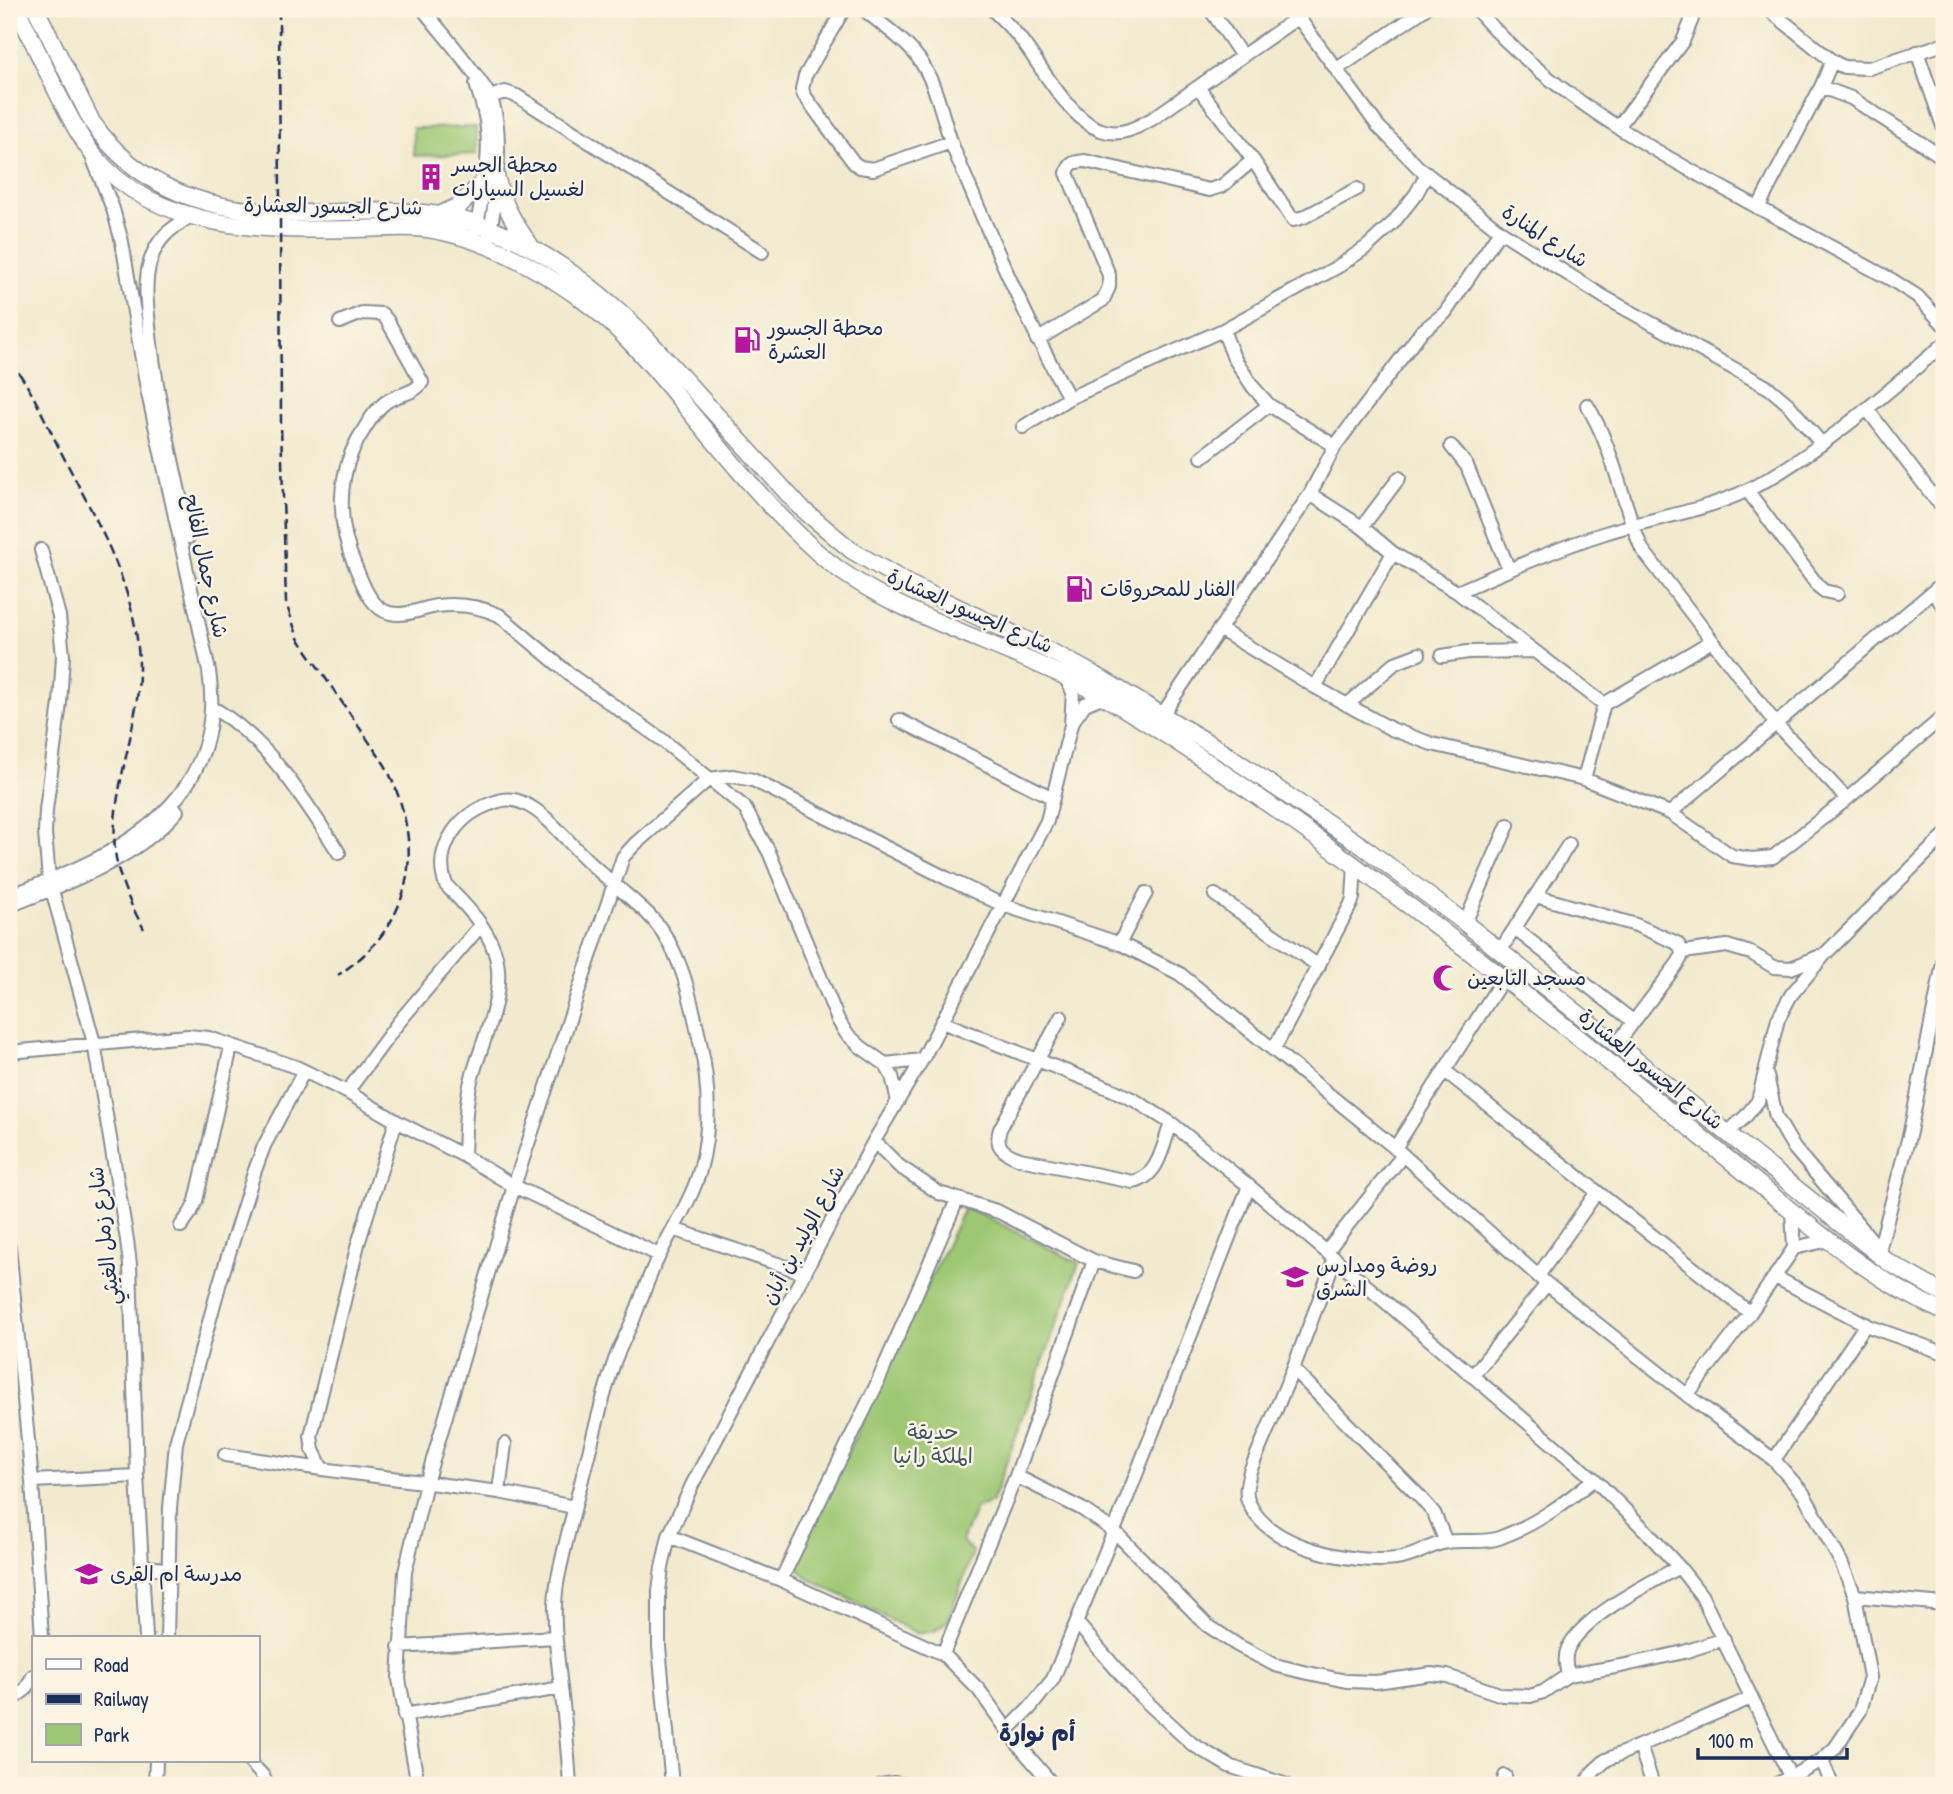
<svg xmlns="http://www.w3.org/2000/svg" width="1953" height="1794" font-family="'Patrick Hand','Playpen Sans Arabic',sans-serif">
<style>
.green{fill:#9ec773;stroke:#5c7b68;stroke-width:2}
.lines{fill:none;stroke-linecap:round;stroke-linejoin:round}
.minor-casing{stroke:#868c96;stroke-width:16}
.major-casing{stroke:#868c96;stroke-width:19}
.minor{stroke:#fff;stroke-width:12}
.major{stroke:#fff;stroke-width:16}
.rail{stroke:#1b2f5e;stroke-width:2.5;stroke-dasharray:10 5;stroke-linecap:butt}
.labels{text-anchor:middle;stroke-width:5;stroke-linejoin:round;paint-order:stroke}
.poi-label{font-size:21px;fill:#1b2f5e;stroke:#fcf5e5;text-anchor:start}
.street-label{font-size:21px;fill:#1b2f5e;stroke:#fcf5e5}
.park-label{font-size:21px;fill:#3c5563;stroke:#fcf5e5}
.neighbourhood-label{font-size:23px;font-weight:bold;fill:#1b2f5e;stroke:#fcf5e5}
</style>
<rect width="100%" height="100%" fill="#fcf5e5"/>
<filter id="ink" filterUnits="userSpaceOnUse"><feTurbulence type="fractalNoise" baseFrequency=".0143" numOctaves="2"/><feDisplacementMap in="SourceGraphic" scale="14" xChannelSelector="R" yChannelSelector="G"/><feConvolveMatrix kernelMatrix="1 2 1 2 8 2 1 2 1" color-interpolation-filters="sRGB"/></filter>
<filter id="wash" filterUnits="userSpaceOnUse"><feTurbulence type="fractalNoise" baseFrequency=".00686" numOctaves="4" result="noise"/><feDisplacementMap in="SourceGraphic" scale="28" xChannelSelector="R" yChannelSelector="G"/><feGaussianBlur stdDeviation="1.57" result="paint"/><feColorMatrix in="noise" values="0 0 0 0 0 0 0 0 0 0 0 0 0 0 0 0 0 1.4 0 .05"/><feComposite in="paint" operator="in"/></filter>
<g filter="url(#wash)">
<rect width="100%" height="100%" fill="#f2eace"/>
<!-- green -->
<path class="green" d="M476,127L477,154L414,156L413,128Z
M965,1206L1079,1263L992,1502L976,1508L962,1541L973,1553L948,1620L935,1631L918,1634L807,1578L799,1570L796,1560Z"/>
</g>
<g filter="url(#ink)">
<g class="lines">
<defs>
<path id="minor" d="M423,9C444,36 472,66 489,95C506,126 495,212 487,246
M844,9L805,76L802,89L804,95L854,163L860,167L873,169L951,142
M863,9C882,25 907,41 921,62C940,91 943,126 957,157C991,238 1026,320 1069,398
M992,9C1002,19 1013,29 1022,41C1041,66 1071,121 1101,130C1120,137 1136,128 1152,119L1297,18
M1210,9L1242,56
M1292,9L1378,126L1418,167L1500,231L1604,297L1769,388L1788,404L1821,443
M1476,9C1544,88 1638,142 1728,191C1783,221 1837,250 1892,280L1917,296L1944,325
M1768,9L1832,61L1844,67L1869,68L1944,44
M1109,10L1110,9
M1917,52L1944,129
M1337,69L1425,9
M476,84C479,94 483,105 485,116C493,153 482,194 476,231
M1821,87L1851,98L1944,158
M490,97L505,92L517,96L762,252
M1618,127L1683,41L1692,19
M1253,160L1293,220L1304,217L1357,189
M1758,208L1821,87L1832,61
M340,322L362,313L382,314L387,320L422,382C415,394 397,394 386,402C376,409 369,421 363,431C336,472 336,524 356,568C363,584 371,609 390,613C406,617 422,608 437,606C459,603 479,606 499,615L573,677L661,739L744,807L769,852L838,1020L846,1033L861,1047L885,1064L892,1076L898,1101
M1223,330L1234,358L1253,387L1269,405L1335,446
M1037,340L1103,300L1109,287V275L1067,173C1070,162 1075,162 1085,161L1209,190L1222,186L1253,160L1198,87
M1587,405C1614,449 1622,503 1642,549L1776,724L1847,799
M1867,409L1936,500L1944,506
M1023,427L1069,398L1223,330L1339,266L1368,246L1393,223L1416,194L1427,174
M1451,446L1467,466L1509,570
M1202,457L1269,405
M1747,490L1818,586L1824,591L1837,594
M1310,494L1362,527L1393,553L1457,592L1604,704
M1362,527L1399,478
M189,537C174,467 156,397 149,326C147,305 144,283 150,262C157,238 170,229 191,216
M41,550L59,616L63,656L60,703L46,810L45,833L49,879L94,1043L127,1240L130,1265L137,1476L146,1638
M1457,592C1506,571 1555,549 1605,533C1653,518 1702,512 1748,490C1817,455 1885,394 1944,344
M1933,593L1944,606
M1219,629L1315,687L1391,729L1432,744L1584,779L1670,813L1732,856L1752,859L1773,857L1847,799L1944,716
M1442,656L1468,652L1533,651
M1315,687L1393,553
M1347,705L1395,663L1419,654
M218,711C271,744 306,802 339,853
M1162,715L1310,494L1335,446L1421,332L1445,313L1500,231
M899,720L1053,798
M1073,721L1085,704L1102,697
M1584,779L1604,704L1712,641
M1670,813L1944,582
M1215,895L1319,966
M9,896C115,857 229,805 209,671L147,389L122,242L113,209L91,154
M1536,896L1636,925L1677,943C1685,952 1682,958 1675,967L1616,1045
M9,906C68,882 134,861 177,811
M1465,923L1508,825
M1515,929L1634,1022
M1119,944L1146,893
M1500,951L1569,844
M1683,952L1727,946L1751,953L1774,967L1791,968L1818,957
M1061,1017L1000,1129C994,1147 1004,1153 1020,1159L1133,1182C1159,1177 1163,1145 1171,1123
M942,1022L1113,1090L1136,1101L1171,1123L1249,1186L1594,1479L1644,1529L1679,1567L1701,1595L1790,1776
M1274,1049L1351,904L1353,898L1355,865
M9,1052L188,1036L209,1038L296,1067L347,1092L396,1121L464,1156L514,1186L659,1255
M885,1064L922,1060
M1445,1071L1750,1313
M1767,1076L1776,1117L1794,1148L1881,1251
M347,1092L398,1023L481,925
M396,1121L358,1244L311,1436L313,1450L322,1469L499,1492L574,1507
M1727,1133L1745,1117L1758,1101L1778,1019L1791,995L1826,953L1944,836
M874,1141L899,1166L939,1193L999,1212L1094,1261L1133,1271
M1395,1148L1504,977
M464,1156C465,1131 465,1106 471,1081C481,1042 509,991 494,950C485,924 464,904 446,885C433,852 455,819 485,806C499,800 510,796 525,804C546,813 567,841 584,857C604,877 627,894 648,914C681,947 691,999 700,1042C709,1083 711,1129 700,1170C692,1199 674,1225 661,1252C650,1272 643,1294 635,1315C629,1330 621,1344 615,1360C605,1388 598,1418 590,1448C579,1491 567,1534 558,1578C551,1615 557,1651 561,1688C565,1720 568,1753 570,1785
M181,1226L191,1212L196,1201L231,1047
M673,1229L805,1273
M9,1247L32,1481L42,1638
M1880,1247L1910,1132L1944,958
M1794,1248L1829,1240
M1327,1251L1403,1155
M1335,1258L1293,1369L1250,1471C1248,1481 1244,1493 1249,1503C1269,1548 1352,1564 1396,1559C1417,1557 1428,1545 1446,1542C1464,1539 1482,1544 1499,1538C1535,1525 1565,1503 1594,1479
M1538,1276L1597,1192
M1775,1277L1871,1327L1944,1353
M1293,1369L1419,1496L1434,1513L1446,1542
M1473,1375L1547,1284
M1687,1395L1750,1313L1794,1248L1792,1211
M225,1455L322,1469
M1774,1460L1866,1324
M1016,1476L1082,1509L1114,1531L1207,1625L1237,1645L1275,1665L1299,1671L1346,1681L1376,1682L1431,1674L1447,1676L1502,1695L1530,1696L1543,1692L1568,1675L1621,1666L1684,1652L1724,1639
M32,1481L137,1476
M499,1492L505,1444
M669,1536L781,1580L943,1654L979,1690L1016,1742L1053,1785
M142,1566L170,1570
M781,1580L876,1386L957,1200
M1855,1596L1944,1604
M1077,1623L1136,1692L1192,1744L1229,1766L1287,1785
M167,1638L170,1508L176,1443L220,1282L254,1173L264,1146L304,1071
M399,1647L555,1637
M943,1654L1016,1476L1094,1261
M1568,1675C1566,1666 1564,1657 1568,1648C1584,1616 1648,1584 1679,1567
M9,1702L26,1689L33,1676
M404,1715L561,1688
M1008,1730L1030,1708L1053,1679L1114,1531L1249,1186
M1640,1746L1653,1785
M1822,1760L1832,1785
M249,1761L263,1776L267,1785
M155,1785L156,1761
M418,1785L399,1679L405,1572L426,1483L514,1186L623,857L635,844L709,779L733,776L753,780L946,878L1003,905L1121,944L1180,974L1395,1148L1547,1284L1687,1395L1774,1460L1803,1493L1841,1562L1855,1596L1870,1677L1860,1711L1835,1748L1822,1760L1775,1785
M672,1785L659,1647V1591L662,1568L669,1536L692,1485L874,1141L922,1060L1047,821L1071,725L1073,692L1065,677
M881,1785L894,1783L907,1785
M1503,1785L1505,1776
M1585,1785L1593,1772L1606,1760L1751,1698"/>
<path id="major" d="M17,9C31,38 45,67 59,96C70,117 80,139 96,158C158,231 267,231 355,229C378,229 403,226 427,229C482,237 535,266 580,298C620,327 650,363 681,401C724,453 767,507 818,553C883,610 988,639 1066,677C1116,701 1164,733 1210,764C1364,867 1510,981 1653,1098C1697,1134 1741,1169 1784,1205C1835,1246 1884,1286 1944,1312
M36,9L92,122C139,190 211,212 291,213C340,214 390,207 439,215C517,228 584,276 639,330L800,507L851,550L909,584L1062,657L1102,679L1219,749L1365,848L1465,923L1888,1262L1944,1294
M496,176C502,203 514,223 530,245
M439,215L459,206L484,181"/>
</defs>
<!-- minor casing -->
<use href="#minor" class="minor-casing"/>
<!-- major casing -->
<use href="#major" class="major-casing"/>
<!-- minor -->
<use href="#minor" class="minor"/>
<!-- major -->
<use href="#major" class="major"/>
<!-- rail -->
<path class="rail" d="M279,9L281,424L286,603L298,638L385,765C426,845 416,924 338,975
M9,361C27,379 45,420 57,444C92,514 138,585 139,666C140,728 110,790 115,850C117,876 131,906 144,929"/>
</g>
</g>
<!-- icons -->
<defs>
<symbol id="building-bare" viewBox="-9 -9 18 18"><path d="M-4-6H4V6H1V3H-1V6H-4ZM-2.5-4.3h1.7v1.8h-1.7ZM.8-4.3h1.7v1.8H.8ZM-2.5-1h1.7V.8h-1.7ZM.8-1h1.7V.8H.8Z" fill="#b5179e" stroke="#fcf5e5" stroke-width="2.5" paint-order="stroke"/></symbol>
<symbol id="fuel-bare" viewBox="-9 -9 18 18"><path d="M-5.5-6h7V0h2V4h1.3V-2.5L3-4.5l.8-.8L6-3V5H2.5V1h-1V6h-7ZM-4.2-4.7v3.2H.2V-4.7Z" fill="#b5179e" stroke="#fcf5e5" stroke-width="2.5" paint-order="stroke"/></symbol>
<symbol id="mosque-bare" viewBox="-9 -9 18 18"><path d="M3.5-4.9A6 6 0 1 0 3.5 4.9A5 5 0 1 1 3.5-4.9Z" fill="#b5179e" stroke="#fcf5e5" stroke-width="2.5" paint-order="stroke"/></symbol>
<symbol id="school-bare" viewBox="-9 -9 18 18"><path d="M0-5L7-2L0 1L-7-2ZM-4 1L0 2.5L4 1V4Q0 6-4 4Z" fill="#b5179e" stroke="#fcf5e5" stroke-width="2.5" paint-order="stroke"/></symbol>
</defs>
<g fill-rule="evenodd">
<use href="#building-bare" x="412" y="158" width="38" height="38"/>
<use href="#fuel-bare" x="728" y="321" width="38" height="38"/>
<use href="#fuel-bare" x="1060" y="570" width="38" height="38"/>
<use href="#mosque-bare" x="1427" y="959" width="38" height="38"/>
<use href="#school-bare" x="1276" y="1258" width="38" height="38"/>
<use href="#school-bare" x="70" y="1555" width="38" height="38"/>
</g>
<g class="labels">
<!-- poi labels -->
<g class="poi-label">
<text x="452" y="172">محطة الجسر<tspan x="452" dy="24">لغسيل السيارات</tspan></text>
<text x="768" y="335">محطة الجسور<tspan x="768" dy="24">العشرة</tspan></text>
<text x="1100" y="596">الفنار للمحروقات</text>
<text x="1467" y="985">مسجد التابعين</text>
<text x="1316" y="1272">روضة ومدارس<tspan x="1316" dy="24">الشرق</tspan></text>
<text x="110" y="1581">مدرسة ام القرى</text>
</g>
<!-- street labels -->
<g class="street-label">
<text transform="translate(333 206) rotate(1)" y="7">شارع الجسور العشارة</text>
<text transform="translate(1545 236) rotate(33)" y="7">شارع المنارة</text>
<text transform="translate(206 566) rotate(78)" y="7">شارع جمال الفالح</text>
<text transform="translate(970 611) rotate(24)" y="7">شارع الجسور العشارة</text>
<text transform="translate(1651 1069) rotate(39)" y="7">شارع الجسور العشارة</text>
<text transform="translate(803 1235) rotate(-62)" y="7">شارع الوليد بن أبان</text>
<text transform="translate(104 1236) rotate(-97)" y="7">شارع زمل الغيثي</text>
</g>
<!-- park labels -->
<g class="park-label">
<text x="933" y="1439">حديقة<tspan x="933" dy="24">الملكة رانيا</tspan></text>
</g>
<!-- neighbourhood labels -->
<g class="neighbourhood-label">
<text x="1037" y="1741">أم نوارة</text>
</g>
</g>
<!-- margin -->
<rect width="1953" height="1794" fill="none" stroke="#fcf5e5" stroke-width="35"/>
<!-- legend -->
<rect x="32" y="1636" width="228" height="126" fill="#fcf5e5" stroke="#a2a6af" stroke-width="2"/>
<rect x="46" y="1659" width="35" height="10" fill="#ffffff" stroke="#a2a6af" stroke-width="2"/>
<text x="94" y="1672" font-size="21" fill="#1b2f5e">Road</text>
<rect x="46" y="1694" width="35" height="10" fill="#1b2f5e" stroke="#a2a6af" stroke-width="2"/>
<text x="94" y="1706" font-size="21" fill="#1b2f5e">Railway</text>
<rect x="46" y="1724" width="35" height="21" fill="#9ec773" stroke="#a2a6af" stroke-width="2"/>
<text x="94" y="1742" font-size="21" fill="#1b2f5e">Park</text>
<!-- scale -->
<path d="M1698 1748v10h149v-10" fill="none" stroke="#1b2f5e" stroke-width="3.5"/>
<text x="1708" y="1748" font-size="21" fill="#1b2f5e" stroke="#fcf5e5" stroke-width="5" paint-order="stroke">100 m</text>
</svg>
